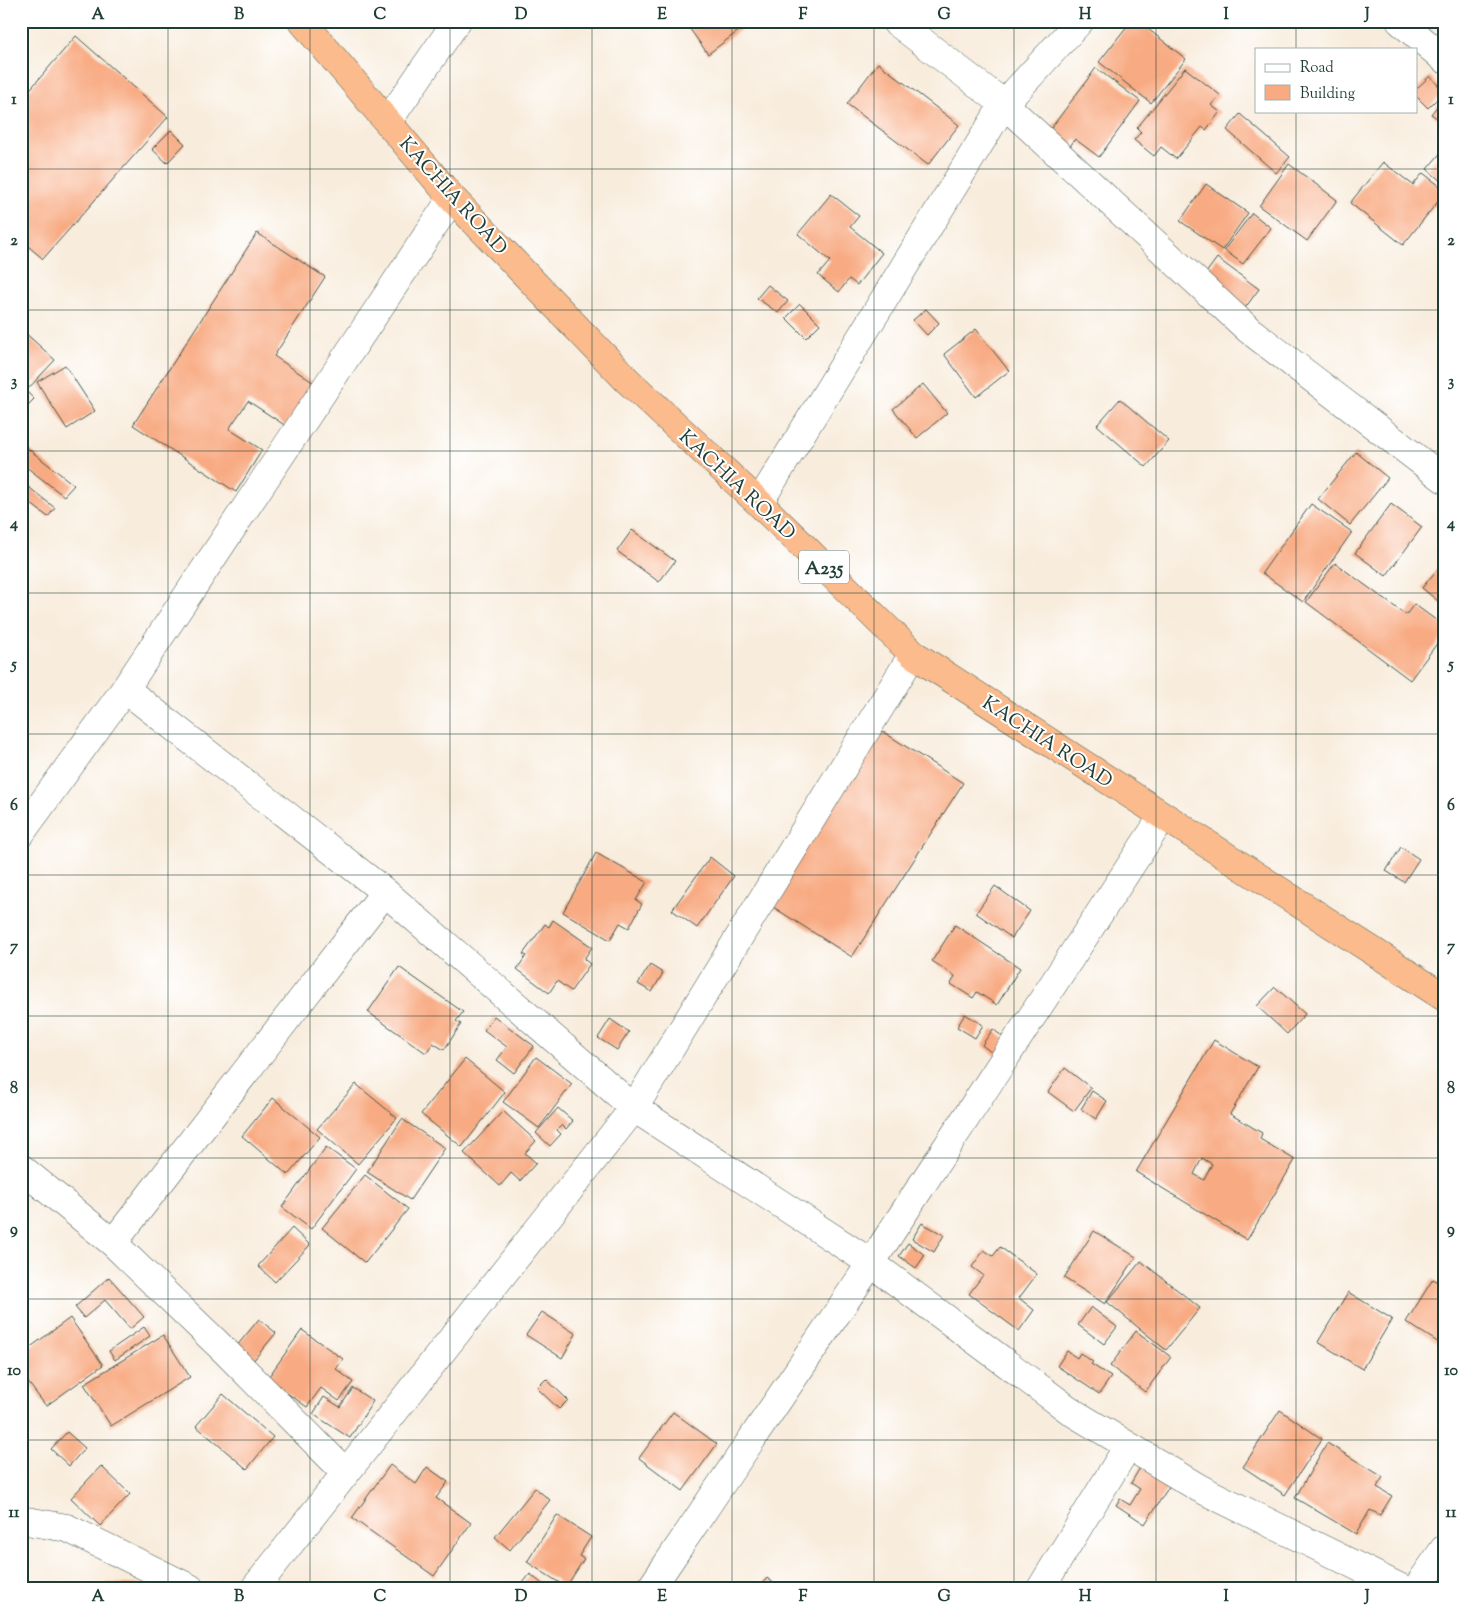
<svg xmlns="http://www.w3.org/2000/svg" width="1465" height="1609" font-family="'Sorts Mill Goudy',serif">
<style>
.building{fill:#f8aa82;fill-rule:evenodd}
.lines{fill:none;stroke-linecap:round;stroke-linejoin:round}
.minor-casing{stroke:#40574d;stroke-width:29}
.trunk-casing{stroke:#40574d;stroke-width:29}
.minor{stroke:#fff;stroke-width:28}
.trunk{stroke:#fbbb8c;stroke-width:28}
.grid{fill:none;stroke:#1f3d34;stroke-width:1;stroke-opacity:0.55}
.labels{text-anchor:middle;stroke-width:4;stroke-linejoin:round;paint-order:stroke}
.shield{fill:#fff;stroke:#627771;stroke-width:1}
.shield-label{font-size:19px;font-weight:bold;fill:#1f3d34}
.street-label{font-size:20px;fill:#1f3d34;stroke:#fff}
.neatline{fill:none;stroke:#1f3d34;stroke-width:2}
.grid-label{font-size:16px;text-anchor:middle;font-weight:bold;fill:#1f3d34}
</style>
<rect width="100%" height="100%" fill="#fff"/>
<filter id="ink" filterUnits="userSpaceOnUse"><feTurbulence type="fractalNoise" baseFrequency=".02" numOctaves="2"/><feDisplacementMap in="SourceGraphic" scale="10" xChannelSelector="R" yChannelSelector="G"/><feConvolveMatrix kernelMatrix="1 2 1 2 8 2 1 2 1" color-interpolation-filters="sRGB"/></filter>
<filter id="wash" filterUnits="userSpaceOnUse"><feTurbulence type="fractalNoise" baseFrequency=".0096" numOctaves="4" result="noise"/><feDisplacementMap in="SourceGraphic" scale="20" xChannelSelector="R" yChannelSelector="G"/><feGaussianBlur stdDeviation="1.12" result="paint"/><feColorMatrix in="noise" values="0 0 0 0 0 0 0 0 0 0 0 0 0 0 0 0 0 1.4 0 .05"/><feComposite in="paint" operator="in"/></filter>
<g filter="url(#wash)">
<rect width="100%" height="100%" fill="#f8ecdc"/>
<g id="blocks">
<!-- building -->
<path class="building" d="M684,21H752L708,54Z
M1131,21H1138L1186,59L1151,103L1099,62Z
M76,36L168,117L43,259L21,240V90L26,94Z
M878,63L959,125L928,165L847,104Z
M1096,68L1140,101L1099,157L1075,139L1067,151L1046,135Z
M1185,68L1220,95L1211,105L1220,112L1206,130L1202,127L1176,159L1161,147L1154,156L1134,140L1141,132L1137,128Z
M1430,76L1444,92L1428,108L1416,96V89Z
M1444,98V123L1431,114Z
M1240,114L1290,157L1276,173L1227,130Z
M171,130L185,144L167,163L152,149Z
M1444,149V184L1427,169Z
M1383,162L1413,185L1423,173L1444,189V194L1403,245L1350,203Z
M1289,164L1337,200L1307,241L1259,206Z
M1206,184L1248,213L1222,250L1180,221Z
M831,194L859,216L850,227L882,253L857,285L849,279L839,292L818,275L830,261L798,234Z
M1252,213L1271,228L1243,264L1224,250Z
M257,233L325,277L274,356L314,383L286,426L248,401L229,429L262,450L236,492L133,425Z
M1217,258L1259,289L1245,308L1203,277Z
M768,285L788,301L778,313L757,298Z
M800,304L820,324L806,338L786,318Z
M926,309L939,323L927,335L913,320Z
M21,329L55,360L26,391L34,399L24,409L21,407Z
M976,329L1009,371L976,397L944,354Z
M65,365L95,411L67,429L37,382Z
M923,384L947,413L917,438L893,409Z
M1120,399L1169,441L1146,467L1097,425Z
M21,443L74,485L64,496L21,463Z
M1356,452L1388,478L1350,525L1318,499Z
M21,481L55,508L48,517L21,496Z
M1311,504L1352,532L1303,602L1262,573Z
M1391,504L1422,527L1386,576L1355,553Z
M632,530L675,561L659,582L617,551Z
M1444,561V606L1422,588Z
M1335,563L1406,615L1414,604L1444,626V634L1410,680L1306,602Z
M874,726L963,783L852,957L762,900Z
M1401,847L1419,859L1404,882L1386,871Z
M596,853L647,882L636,900L642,904L629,928L620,923L610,940L563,912Z
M710,857L734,876L697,928L672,910Z
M995,886L1030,911L1012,938L976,913Z
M553,920L592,947L584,959L590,964L571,991L557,981L549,993L517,969L526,956L523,954L545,924L549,927Z
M955,925L1020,968L997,1005L977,992L973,998L951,984L955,976L932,961Z
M650,965L663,973L652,992L638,984Z
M399,967L463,1012L456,1021L461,1024L444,1050L433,1043L426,1053L368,1012Z
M1275,987L1305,1014L1287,1034L1257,1006Z
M965,1014L983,1025L975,1038L957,1027Z
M494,1016L534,1046L514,1073L497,1060L507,1047L484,1030Z
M610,1019L629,1032L617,1050L598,1038Z
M993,1029L1009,1042L997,1057L982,1045Z
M1214,1040L1258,1067L1230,1114L1262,1133L1260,1139L1295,1160L1247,1240L1136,1172ZM1202,1158L1212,1164L1204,1180L1194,1174Z
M536,1057L572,1084L539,1128L503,1102Z
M465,1059L505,1092L462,1147L421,1114Z
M1065,1068L1091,1088L1074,1111L1048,1092Z
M356,1084L397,1118L358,1164L317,1129Z
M1092,1091L1107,1101L1096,1119L1081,1109Z
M273,1098L320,1137L288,1175L242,1136Z
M558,1108L573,1121L566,1129L562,1125L557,1130L561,1134L550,1146L536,1133Z
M503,1111L536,1141L525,1153L536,1163L520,1181L511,1173L500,1186L464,1153Z
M402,1119L445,1148L410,1200L367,1172Z
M326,1147L356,1169L311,1229L282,1207Z
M365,1175L408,1209L365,1263L322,1228Z
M922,1223L944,1235L934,1252L912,1239Z
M292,1228L310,1245L275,1282L258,1266Z
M1094,1231L1136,1257L1105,1304L1064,1278Z
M908,1243L925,1255L916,1268L899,1256Z
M1000,1247L1037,1274L1019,1298L1034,1310L1019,1331L969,1294L983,1275L972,1267L984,1250L993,1256Z
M1141,1261L1200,1308L1166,1350L1107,1302Z
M109,1277L144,1317L130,1329L105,1300L84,1318L75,1307Z
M1433,1279L1444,1285V1346L1406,1322Z
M1348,1292L1392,1319L1362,1369L1318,1342Z
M1091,1307L1117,1327L1104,1344L1078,1325Z
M542,1312L576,1334L562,1358L526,1335Z
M70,1318L103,1365L46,1406L21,1373V1354Z
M259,1319L276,1333L248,1367L231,1353Z
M144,1327L150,1336L115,1360L109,1351Z
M302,1330L343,1359L336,1369L353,1382L339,1401L321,1388L307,1407L267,1379Z
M1136,1331L1171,1357L1145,1392L1110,1366Z
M163,1335L190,1377L111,1426L84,1384Z
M1067,1351L1077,1358L1080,1353L1093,1362L1091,1364L1111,1377L1099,1394L1057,1366Z
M546,1379L568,1400L559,1409L537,1388Z
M353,1388L373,1401L350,1438L313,1414L324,1397L340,1407Z
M223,1394L273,1437L247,1469L196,1426Z
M1280,1410L1322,1439L1285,1495L1243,1467Z
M673,1412L717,1444L683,1491L639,1458Z
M67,1432L85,1448L69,1466L51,1449Z
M1327,1443L1383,1477L1377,1487L1392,1496L1380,1515L1370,1510L1356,1534L1295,1498Z
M390,1465L416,1484L427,1467L448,1482L436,1498L471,1523L434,1576L352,1518Z
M101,1466L130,1494L100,1526L71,1498Z
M1141,1466L1170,1485L1145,1524L1116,1505L1120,1499L1130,1505L1140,1489L1131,1483Z
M535,1488L550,1500L510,1550L495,1537Z
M557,1515L591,1537L579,1556L584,1559L566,1587L527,1562Z
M530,1574L547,1588H519Z
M767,1578L780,1588H760Z
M106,1583L168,1586L167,1588H106Z"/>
</g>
</g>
<g filter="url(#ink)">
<use href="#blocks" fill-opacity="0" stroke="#40574d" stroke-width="1"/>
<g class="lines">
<defs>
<path id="minor" d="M895,21L1004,104L1249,330L1444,479
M1400,21L1444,59
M388,121L457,21
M759,503L1004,104L1080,21
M125,689L385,892L634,1108L871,1263L1072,1412L1199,1488L1401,1588
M21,833L125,689L452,198
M21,1168L113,1243L225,1351L346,1473
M113,1243L385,892
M21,1520L67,1528L190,1588
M255,1588L634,1108L913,654
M651,1588L871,1263L1163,816
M1041,1588L1128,1446
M1417,1588L1444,1549"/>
<path id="trunk" d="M302,21L452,198L628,381L759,503L913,654L1444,997"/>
</defs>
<!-- minor casing -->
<use href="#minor" class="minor-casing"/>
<!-- trunk casing -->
<use href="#trunk" class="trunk-casing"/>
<!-- minor -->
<use href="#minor" class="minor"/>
<!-- trunk -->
<use href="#trunk" class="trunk"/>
</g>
</g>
<!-- grid -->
<path class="grid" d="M168,21V1588M310,21V1588M450,21V1588M592,21V1588M732,21V1588M874,21V1588M1014,21V1588M1156,21V1588M1296,21V49M1296,111V1588M21,169H1444M21,310H1444M21,451H1444M21,593H1444M21,734H1444M21,875H1444M21,1016H1444M21,1158H1444M21,1299H1444M21,1440H1444"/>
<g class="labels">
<!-- shield labels -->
<rect class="shield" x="799" y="550.5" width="50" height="33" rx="4"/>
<g class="shield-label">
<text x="824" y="574">A235</text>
</g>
<!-- street labels -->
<g class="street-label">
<text transform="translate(454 195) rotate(48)" y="7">KACHIA ROAD</text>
<text transform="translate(738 484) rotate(43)" y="7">KACHIA ROAD</text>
<text transform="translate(1048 741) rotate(33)" y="7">KACHIA ROAD</text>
</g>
</g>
<!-- margin -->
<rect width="1465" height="1609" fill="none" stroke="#fff" stroke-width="55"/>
<!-- legend -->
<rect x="1255" y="48" width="162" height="65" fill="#ffffff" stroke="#a5b1ae"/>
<rect x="1265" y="64" width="25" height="8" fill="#ffffff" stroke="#a5b1ae"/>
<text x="1300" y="72" font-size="15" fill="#1f3d34">Road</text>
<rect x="1265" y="85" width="25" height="15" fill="#f8aa82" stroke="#a5b1ae"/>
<text x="1300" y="98" font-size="15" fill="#1f3d34">Building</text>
<rect x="28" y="28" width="1410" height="1554" class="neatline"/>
<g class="grid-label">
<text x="98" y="19">A</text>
<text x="239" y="19">B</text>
<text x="380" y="19">C</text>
<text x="521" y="19">D</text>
<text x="662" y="19">E</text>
<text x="803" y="19">F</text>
<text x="944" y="19">G</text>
<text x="1085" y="19">H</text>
<text x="1226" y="19">I</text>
<text x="1367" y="19">J</text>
<text x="14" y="104">1</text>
<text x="1451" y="104">1</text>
<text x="14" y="245">2</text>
<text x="1451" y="245">2</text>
<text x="14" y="386">3</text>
<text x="1451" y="386">3</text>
<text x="14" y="528">4</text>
<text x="1451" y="528">4</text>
<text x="14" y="669">5</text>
<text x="1451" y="669">5</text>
<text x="14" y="810">6</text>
<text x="1451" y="810">6</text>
<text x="14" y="951">7</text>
<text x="1451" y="951">7</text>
<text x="14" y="1093">8</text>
<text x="1451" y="1093">8</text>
<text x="14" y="1234">9</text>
<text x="1451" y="1234">9</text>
<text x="14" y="1375">10</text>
<text x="1451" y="1375">10</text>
<text x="14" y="1517">11</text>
<text x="1451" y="1517">11</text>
<text x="98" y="1601">A</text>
<text x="239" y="1601">B</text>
<text x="380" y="1601">C</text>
<text x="521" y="1601">D</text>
<text x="662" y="1601">E</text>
<text x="803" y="1601">F</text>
<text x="944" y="1601">G</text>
<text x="1085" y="1601">H</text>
<text x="1226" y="1601">I</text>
<text x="1367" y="1601">J</text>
</g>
</svg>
